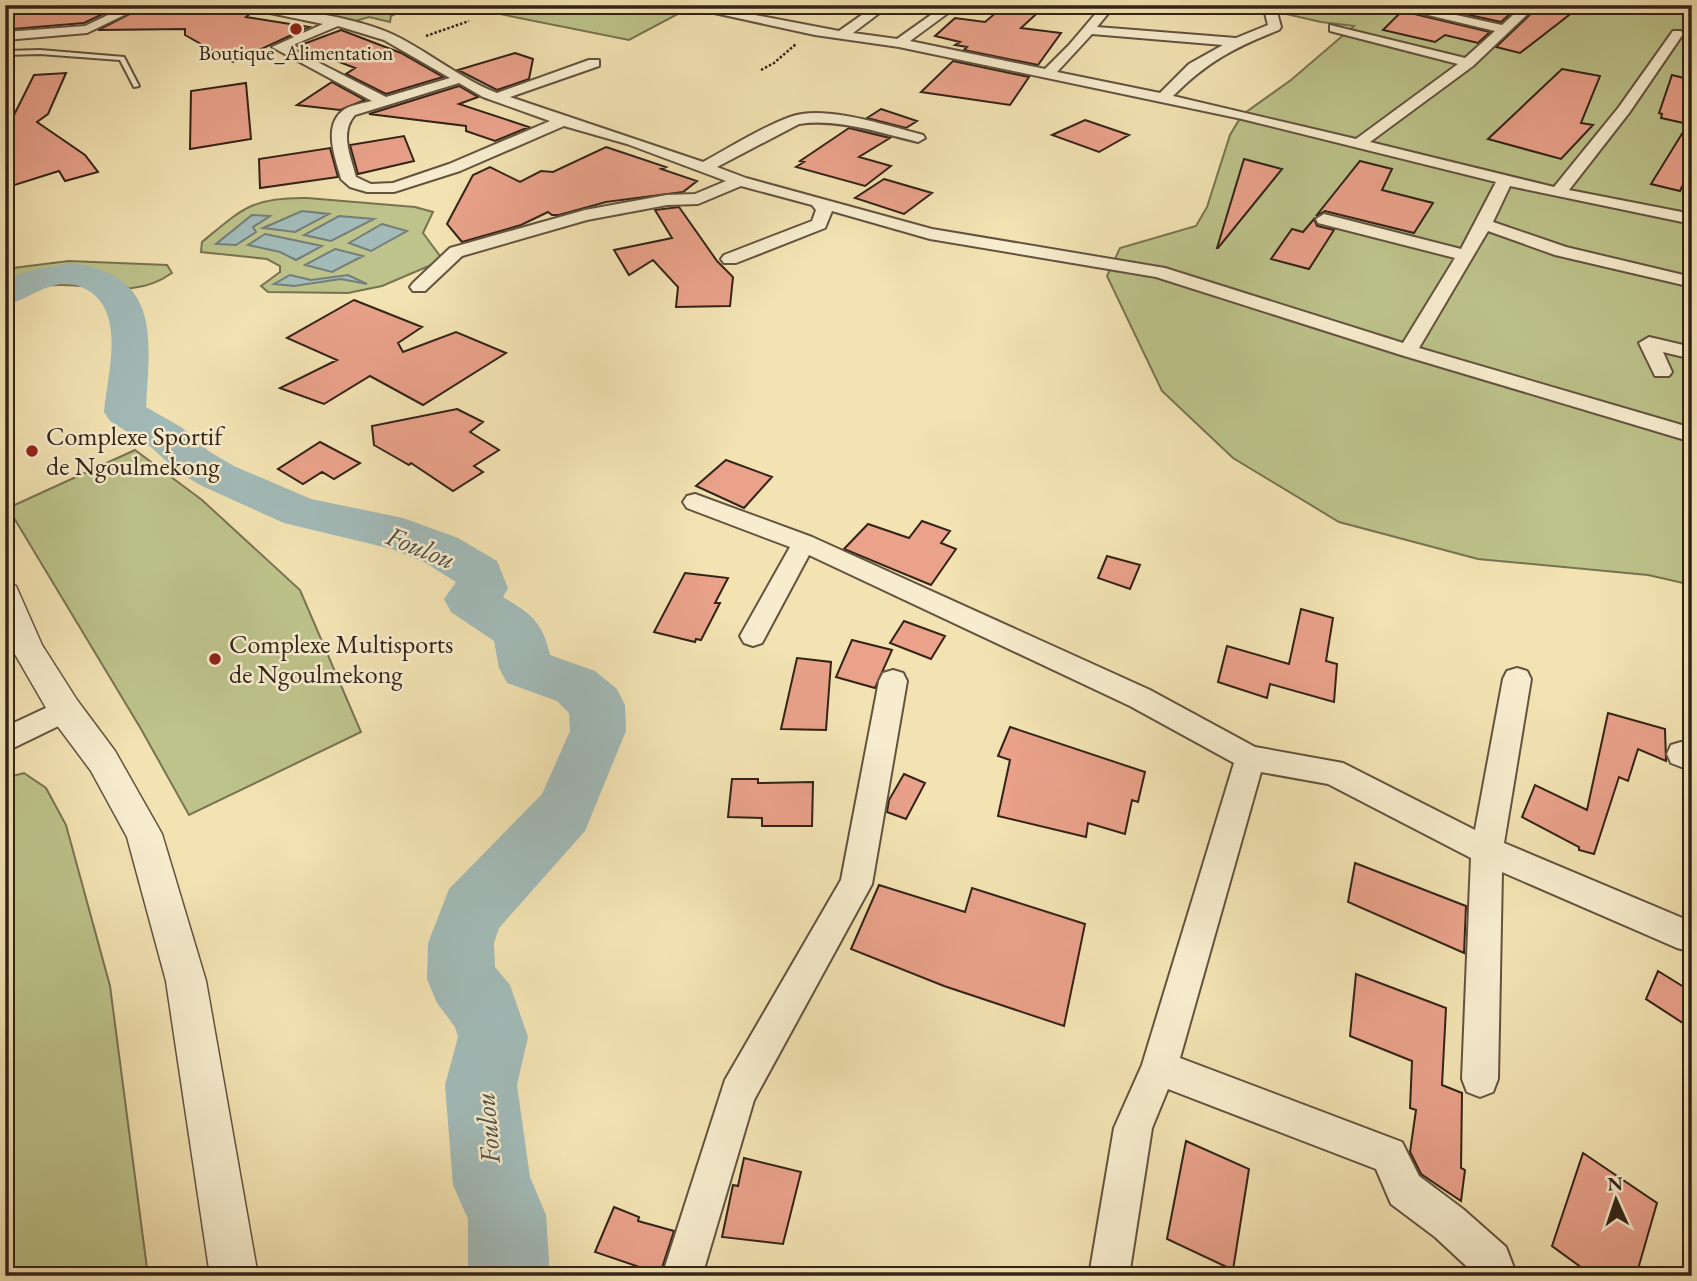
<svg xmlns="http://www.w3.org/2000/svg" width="1697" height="1281" font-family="'EB Garamond',serif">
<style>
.green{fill:#bdc38b;stroke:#787352;stroke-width:2}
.water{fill:#a2bbb9;stroke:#767e79;stroke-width:2}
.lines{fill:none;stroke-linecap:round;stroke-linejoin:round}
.river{fill:#a2bbb9;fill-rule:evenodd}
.building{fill:#eaa28b;stroke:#332318;stroke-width:2}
.service-casing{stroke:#63533f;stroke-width:4}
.minor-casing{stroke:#63533f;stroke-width:4}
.tertiary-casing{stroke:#63533f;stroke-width:3}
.path{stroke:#332318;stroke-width:2.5;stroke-dasharray:2.5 2;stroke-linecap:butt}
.service{fill:#f7edce;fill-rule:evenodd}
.minor{fill:#f7edce;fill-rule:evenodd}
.tertiary{fill:#f7edce;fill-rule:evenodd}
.poi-dot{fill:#8f2418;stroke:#f7edce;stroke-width:2.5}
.labels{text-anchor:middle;stroke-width:5;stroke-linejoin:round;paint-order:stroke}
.far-poi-label{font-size:21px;fill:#332318;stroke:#f7edce}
.poi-label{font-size:26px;fill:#332318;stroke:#f7edce;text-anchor:start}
.water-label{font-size:28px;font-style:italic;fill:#545148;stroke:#f7edce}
</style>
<rect width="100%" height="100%" fill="#f3e3b3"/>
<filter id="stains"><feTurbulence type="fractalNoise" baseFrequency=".00286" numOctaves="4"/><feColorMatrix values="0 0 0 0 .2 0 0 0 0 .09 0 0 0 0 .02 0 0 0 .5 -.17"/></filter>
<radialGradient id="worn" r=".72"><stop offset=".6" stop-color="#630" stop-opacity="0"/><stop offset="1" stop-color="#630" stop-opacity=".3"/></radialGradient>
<!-- green -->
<path class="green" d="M280,5H438L405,9L391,16L390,22L369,17L345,24L268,11Z
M455,5H684L691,7L629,40Z
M1247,5H1682L1692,9V585L1648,575L1478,559L1339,522L1233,458L1162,391L1107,276L1120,248L1196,226L1207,207L1230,135L1242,115L1291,80L1354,26L1321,22Z
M307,198L415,207L433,212L423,233L443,260L382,286L348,293L268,292L261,286L280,272V266L267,259L201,252L202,242C242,209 252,197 307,198Z
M69,261L167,265L172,273C135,299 102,285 60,285C42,285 23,288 5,291V269Z
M135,450L202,500L300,590L361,732L189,815L141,729L8,508Z
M24,773L46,788L66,825L110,986L148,1276H5V778Z"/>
<!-- water -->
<path class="water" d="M302,211L329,214L295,232L263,228Z
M252,215L270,216L253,227L256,232L236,245L216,244Z
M339,216L374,219L331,241L304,235Z
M382,224L407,231L371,251L349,243Z
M265,234L322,246L296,260L280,252L248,245Z
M335,249L363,256L332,272L305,265Z
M290,275L311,280L348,275L367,284L341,279L294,286L274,284Z"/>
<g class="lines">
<!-- river -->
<path class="river" d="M71,263C161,275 150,336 146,407L181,427L210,452L234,466L311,499L403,518L458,538L497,561L508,588L503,597C530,613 543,622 550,655L595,671L617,689L625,705L626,731L585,831L499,928L494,943L495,967L510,985L528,1037L517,1085L530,1177L546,1215L550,1276H468V1219L453,1185L445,1085L458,1037L455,1027L437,1003L427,979L428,943L449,889L542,794L570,731L569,713L557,701L507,683L499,668L494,641L451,612L444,599L456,582L424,562L392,549L284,523L202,486L178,472L151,447L110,421L104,412C107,377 125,318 92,293C80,285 70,282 56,285C38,289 23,301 5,305V280L32,270Z"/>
</g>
<!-- building -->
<path class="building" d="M15,5H122L84,23L13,29Z
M147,5H229L252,12L246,17L309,27L233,62L185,35V29L98,30Z
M1005,5H1046L1021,28L1061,33L1038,65L964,50L967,47L955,45L960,42L935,36L955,18L985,22Z
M1424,5H1451L1489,13L1490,5H1520L1501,22Z
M1540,5H1582L1520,53L1496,47Z
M1402,11L1490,32L1478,43L1445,35L1435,42L1383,30Z
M341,30L401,53L443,77L386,94L346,74L355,68L298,46Z
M515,53L533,59L529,79L497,90L458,70Z
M953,61L1029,77L1010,105L921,92Z
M1562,69L1600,76L1581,123L1593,125L1561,159L1488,139Z
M66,73L48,114L37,122L85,155L98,172L65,181L59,171L5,188V133L34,75Z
M1672,75L1692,80V166L1680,191L1651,184L1688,124L1661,118L1662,114L1659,113Z
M332,82L365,100L340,110L297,105Z
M246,83L251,139L190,149L191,91Z
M459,86L478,97L459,104L529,127L495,141L466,131V126L369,114Z
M881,109L917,121L906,128L867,118Z
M1085,120L1129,135L1099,152L1052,135Z
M849,128L890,138L859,157L891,166L865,186L796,167L804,162L800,161Z
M404,136L414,161L358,174L350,145Z
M606,147L666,167L661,169L697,181L683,192L606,202L559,215H552L548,212L521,225L462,242L447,224L473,175L490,167L520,182L541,171L553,172Z
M330,148L338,177L260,188L259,159Z
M1244,159L1282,169L1218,248H1217Z
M1360,161L1392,169L1382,190L1433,203L1414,233L1325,211L1316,216Z
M884,179L932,193L904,214L855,198Z
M679,207L717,261L733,277L730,306L676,307L678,287L653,260L629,275L614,250L672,238L655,210Z
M1314,219L1317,226L1334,230L1309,269L1271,259L1292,229L1303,232Z
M354,300L422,327L398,343L403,352L456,332L506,353L423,405L370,376L324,404L280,388L337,360L287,338Z
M457,409L483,422L470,432L499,450L474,466L483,472L453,491L411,463L409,465L374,445L372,426Z
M320,442L360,463L334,479L322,472L303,484L278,469Z
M726,460L772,477L744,508L696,486Z
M922,521L950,531L941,543L956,549L931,585L844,549L868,524L909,538Z
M1107,556L1140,565L1130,589L1098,578Z
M685,573L728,578L715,603H720L701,640L696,639L695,642L654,632Z
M1301,609L1333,618L1326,661L1337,664L1334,702L1270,684L1267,698L1218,682L1227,646L1289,664Z
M904,621L945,636L931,659L890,643Z
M852,640L892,650L875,688L836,677Z
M797,658L831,662L826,730L781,729Z
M1608,713L1665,729L1666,761L1638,749L1628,781L1619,777L1594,854L1579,850V847L1522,817L1535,785L1587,810Z
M1010,727L1145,772L1138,802L1132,800L1125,834L1088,823L1086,837L998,816L1010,760L998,756Z
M904,774L925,783L906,819L887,812L889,800Z
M732,779H758V783L813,782L812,826H762V818L728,817Z
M1355,863L1466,906L1464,953L1348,902Z
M879,885L965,912L972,888L1085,924L1064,1026L944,986L851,949Z
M1658,971L1692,992V1029L1646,999Z
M1356,974L1446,1008L1442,1085L1462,1093L1461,1168L1465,1170L1461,1201L1421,1174L1410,1152L1416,1110L1410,1108L1412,1061L1350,1036Z
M1186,1141L1249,1169L1233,1270L1167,1239Z
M1583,1153L1657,1203L1636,1276H1593L1552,1246Z
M744,1158L801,1172L783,1244L722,1237L733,1185L738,1186Z
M614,1207L639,1217L638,1221L674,1231L660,1274L595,1252Z"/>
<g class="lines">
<defs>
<path id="service" d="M40,50L124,57L139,86L134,87L120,60L40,54L5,55V51Z"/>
<path id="minor" d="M129,5H145L87,33L5,40V32L85,26Z
M231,5C276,5 354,16 394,35C429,52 461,79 497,93L589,60H599V66L510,97L703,162C731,147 760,128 790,117C824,104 888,126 923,135L925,138L918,142C880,133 838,118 799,124L717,167L746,178L932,229L1165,268L1403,343L1455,258L1318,223L1316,219L1324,214L1461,249L1496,182L1242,119L899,47L815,35L678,5H703L839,31L876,5H890L853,33L897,39L945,5H959L910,41L1045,69L1069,45L1103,5H1115L1097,27L1236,38L1268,25L1263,5H1275L1281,27L1279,30C1235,47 1207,62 1173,96L1356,139L1458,64L1330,31V25L1465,58L1495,31L1386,5H1410L1502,25L1524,5H1537L1473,66L1370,142L1554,187L1619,107L1673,31H1681L1683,34L1629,113L1569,190L1692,214V224L1510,186L1493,222L1566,247L1692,277V287L1555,255L1488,231L1419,348L1692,428V442L1401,355L1156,277L930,239L832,211L825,228L736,263H724L721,259L724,255L812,221L816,210L812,205L741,186L698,204L667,205L587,220L462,256L425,291H413L410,287L413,283L450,248L585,210L667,195L695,194L726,181L627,144L564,126L460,171L394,192H367L350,187L341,179C336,159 321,125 345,109C352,105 364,103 372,101L272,47L323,24ZM338,26L384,40L450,78L386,97L288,47ZM1092,34L1223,45L1189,64L1160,93L1057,72ZM459,83L483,97L550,121L449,164L393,183L371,184L356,177C351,157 339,133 355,115Z
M1649,337L1692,347V359L1663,352L1672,372L1669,376H1655L1639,343Z
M695,494L812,537L1150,690L1255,747L1343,763L1475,830L1503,679L1507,671L1517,668L1527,671L1531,679L1504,843L1692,922V952L1677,948L1502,872L1498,1079L1493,1092L1480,1097L1467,1092L1462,1079L1471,858L1328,784L1261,772L1180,1058L1402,1142L1419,1176L1463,1209L1506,1247L1517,1276H1477L1435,1237L1391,1204L1376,1169L1168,1089L1152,1128L1129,1276H1089L1114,1128L1142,1065L1234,763L1130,706L809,555L762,643L753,646L744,643L740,636L790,547L687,508L683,502L687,496Z
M893,670L903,673L907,681L872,884L754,1100L702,1276H662L725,1080L841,880L879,681L883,673Z
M65,699L75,702L79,710L75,718L5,752V727Z
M1681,742L1692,746V771L1671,763L1667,754L1671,745Z"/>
<path id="tertiary" d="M5,583L16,586L42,645L77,700L115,751L162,834L206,981L258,1276H210L166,981L127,837L91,771L53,720L12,649L5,632Z"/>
</defs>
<!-- service casing -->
<use href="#service" class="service-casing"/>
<!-- minor casing -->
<use href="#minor" class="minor-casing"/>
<!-- tertiary casing -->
<use href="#tertiary" class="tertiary-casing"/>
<!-- path -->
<path class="path" d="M426,36L469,21
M761,70L774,63L796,44"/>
<!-- service -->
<use href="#service" class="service"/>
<!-- minor -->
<use href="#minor" class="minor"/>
<!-- tertiary -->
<use href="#tertiary" class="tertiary"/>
</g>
<!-- markers -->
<g class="poi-dot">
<circle cx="296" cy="29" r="7"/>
<circle cx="32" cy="451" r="7"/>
<circle cx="215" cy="659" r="7"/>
</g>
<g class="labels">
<!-- far-poi labels -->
<g class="far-poi-label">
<text x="296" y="60">Boutique_Alimentation</text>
</g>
<!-- poi labels -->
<g class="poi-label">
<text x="46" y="445">Complexe Sportif<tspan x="46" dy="30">de Ngoulmekong</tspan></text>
<text x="229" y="653">Complexe Multisports<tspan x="229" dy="30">de Ngoulmekong</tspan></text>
</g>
<!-- water labels -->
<g class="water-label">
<text transform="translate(421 547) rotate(22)" y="10">Foulou</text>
<text transform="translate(487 1128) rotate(-95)" y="10">Foulou</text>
</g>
</g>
<!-- margin -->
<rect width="1697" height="1281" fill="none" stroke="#f3e3b3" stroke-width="28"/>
<rect x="7" y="7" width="1683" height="1267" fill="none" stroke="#332318" stroke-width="3.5"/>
<rect x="14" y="14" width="1669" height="1253" fill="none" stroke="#332318" stroke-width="2"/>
<!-- north arrow -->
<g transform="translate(1616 1200) rotate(357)" stroke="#f7edce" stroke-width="5" paint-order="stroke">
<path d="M0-5L12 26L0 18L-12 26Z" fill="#332318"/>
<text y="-10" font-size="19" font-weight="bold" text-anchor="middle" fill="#332318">N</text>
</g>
<rect width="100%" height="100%" filter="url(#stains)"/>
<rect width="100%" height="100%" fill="url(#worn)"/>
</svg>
